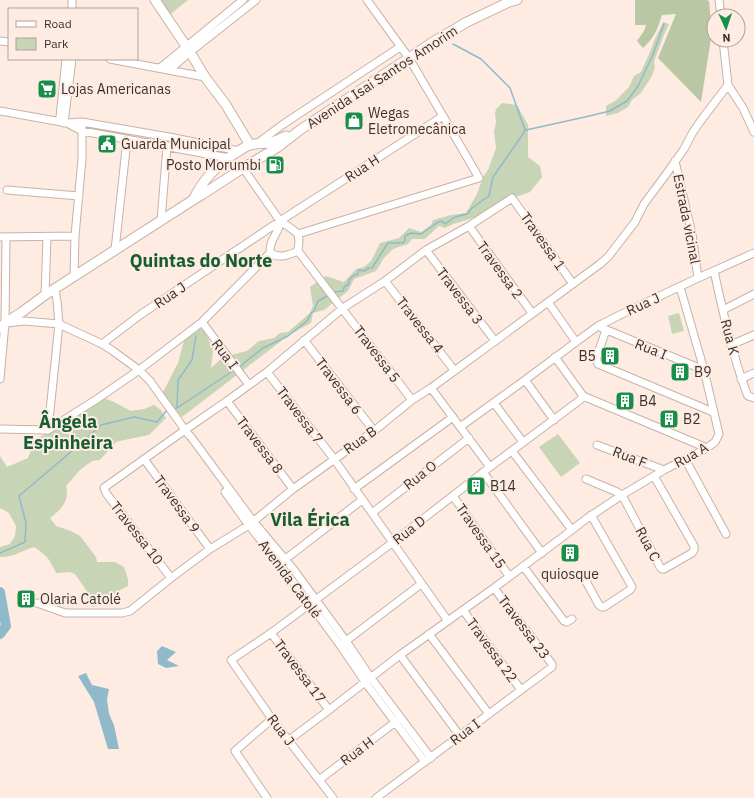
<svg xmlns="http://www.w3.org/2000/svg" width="754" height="798" font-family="'IBM Plex Sans',sans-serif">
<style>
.green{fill:#c7d4b6}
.forest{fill:#b9c7a4}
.water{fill:#90baca}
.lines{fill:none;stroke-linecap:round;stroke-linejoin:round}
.stream{stroke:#90baca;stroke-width:1.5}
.river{stroke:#90baca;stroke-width:10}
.minor-casing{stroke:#c7b2a7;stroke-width:9}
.secondary-casing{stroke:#c7b2a7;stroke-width:11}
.minor{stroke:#fff;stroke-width:7}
.secondary{stroke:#fff;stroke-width:9}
.labels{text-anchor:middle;stroke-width:4;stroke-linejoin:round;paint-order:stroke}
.street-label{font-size:14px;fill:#3a312d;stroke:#feece3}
.poi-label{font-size:14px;fill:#3a312d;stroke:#feece3;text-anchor:start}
.district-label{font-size:18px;font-weight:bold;fill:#165d31;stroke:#feece3}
</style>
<rect width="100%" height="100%" fill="#feece3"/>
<!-- green -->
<path class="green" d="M157,0H188L168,16Z
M663,22L669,24L664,35L656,56L654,62L655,67L652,76L641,93L632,100L628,107L618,113L606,116V106L615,101L629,87L634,76L641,72L650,52L654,41Z
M502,103L517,105L528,125V157L540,166L542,177L530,192L513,198L480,216L453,224L445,228L439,226L425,239H412L408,244L393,249L384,258L376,271L354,279L348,291L324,310L313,313L311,323L289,335L182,417L162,394L178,363L185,337L197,326L206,333L213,351L211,368L223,357L247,351L259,341L274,338L280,333L288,332L310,313L313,306L310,287L326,276L344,282L356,269L364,267L371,261L380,243L399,238L409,228L421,232L431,225L433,220L451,215L466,213L477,194L483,177L488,170L496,148L494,132L496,122L495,114L496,109Z
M679,313L684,331L672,334L668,316Z
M103,398L112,401L131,411L144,409L154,405L161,410L166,418L149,435L129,439L116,442L100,460L92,461L80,470L66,486C70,500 61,510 50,518L56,526L71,531L80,536L96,557L97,562H115L124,567L128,579V586L115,593L103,604L92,607L87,599L86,590L75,574L70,572L56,573C49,558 47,556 34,547C23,550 12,558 0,557V547L10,544L15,536L16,526L9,513L0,508V456L7,467L28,458L35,438L44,435L48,430L69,421L99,403Z
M558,434L580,463L561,477L539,447Z"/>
<!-- forest -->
<path class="forest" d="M635,0H707L709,1L712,32L701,102L658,58L676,14L662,15C657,30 655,37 643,48L637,41L644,31L646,25H635Z"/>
<!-- water -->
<path class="water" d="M162,646L176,652L167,660L179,666L166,668L158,664L157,651Z
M86,673L92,685L109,689L107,699L109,714L114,725L119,749H108L94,702L78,676Z"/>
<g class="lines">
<!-- stream -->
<path class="stream" d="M526,130L585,117L610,111L627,101L638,86L652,57L664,24
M332,293L334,292L343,291L344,287L349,284V280L354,275H357L359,270L364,271L369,268H372L388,243H403L405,240V236L411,233L421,234L438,222L442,221L445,224L455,217L467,214L472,208L489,196L493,177L523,134L525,130L510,88L481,59L453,44
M239,367L263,348L288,336L307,321L311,313L314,311L318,301L329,295
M177,408L234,370
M173,409L177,408L178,380L192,360L196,336
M0,553L25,542L26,523L19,496L66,456L101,425L134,417L157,422L167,410"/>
<!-- river -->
<path class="river" d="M0,592L6,626L0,634"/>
<defs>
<path id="minor" d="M719,0L721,16
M72,9V0
M0,41L9,42
M110,59L205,77
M160,68L243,0
M169,70L190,52L256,0
M728,85L743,108L754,132
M0,111L67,123L82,131L229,158
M60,117L66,59
M64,123L72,59
M67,123L82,122L169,137L239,151
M258,143L282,125L400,47
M675,161L692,234L698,278
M243,168L280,221L292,229L298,234L299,241L298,251L412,400
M7,190L79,196
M161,221L167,146
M469,226L532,313
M298,234L479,178L443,116L409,58L367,0
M0,237L75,236
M115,250L127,140
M426,250L495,341
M270,253C279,259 289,255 298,251
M714,271C723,312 732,354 747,394L748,396L754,398
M74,277L75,236L82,159V127
M385,281L454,370
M45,295L47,237
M548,302L576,342
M723,310L754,294
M202,322L249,385
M7,323L24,321L59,324L102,344L113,351L139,370L150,381L188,434L191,437L253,521L294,570L346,641L371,678L431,758
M602,328L704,370
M606,330L596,359L598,364L713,412
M304,340L374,431
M102,344L140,315L280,221L443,116
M731,345L754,335
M555,357L581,393L583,396
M267,372L334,459L448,621
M0,379L5,323L6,237
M741,379L754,373
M525,380L554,420
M431,388L490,467
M583,396L707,448
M227,401L293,489
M494,403L523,442
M460,427L525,380L576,342L598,326L630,310L698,278L754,253
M0,429L48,430
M48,430L97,399L139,370L202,322L270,253C269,238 280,233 280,221
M48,430L59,324L57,301L55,289
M597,445L664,470
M512,451L572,530
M144,459L210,549
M685,459L726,534
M483,472L542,553
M586,479L617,492L622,495L660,567L662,569H664L692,553L694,550V546L654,476
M354,489L453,417
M225,492L245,520L310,604L340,645L368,686L425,762
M453,496L509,576
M372,513L469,438
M283,561L362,500
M523,566L564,621L567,622L572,619
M583,576L599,605L602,607H604L630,590L632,587L631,585L591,515
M171,578L106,493L104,488L105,487L185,430L227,401L249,385L267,372L343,308L385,281L426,250L469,226L512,198L573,284
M37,603L65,613H122L130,611L171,578L210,549L249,525L293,489L374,431L412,400L431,388L600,264L608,257L635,222L644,204L667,173L684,149L693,132L702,119L728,85L723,40
M463,610L521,690
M271,633L329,710
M429,634L489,714
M342,644L421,584
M400,655L460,736
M289,740L329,710L400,655L494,588L564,536L586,519L622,495L664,470L707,448L715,442L719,434L704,370L680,287
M319,780L398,720
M267,798L235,751L272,719
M333,798L272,719L231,660L271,633L392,543L490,467L580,400L583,396
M376,798L552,667V664L494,588"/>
<path id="secondary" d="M155,0L190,52L205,77L226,105L250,145
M193,200C203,180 215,167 234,154C239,151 244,147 250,145C256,143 262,144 269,143C275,141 280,139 286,136
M0,328L5,323L22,312L45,295L193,200L203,194L243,168L278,147L300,130L433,42L467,22L509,2L517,0"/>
</defs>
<!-- minor casing -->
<use href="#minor" class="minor-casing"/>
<!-- secondary casing -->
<use href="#secondary" class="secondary-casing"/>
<!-- minor -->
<use href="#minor" class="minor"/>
<!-- secondary -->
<use href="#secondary" class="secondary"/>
</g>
<!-- icons -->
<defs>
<symbol id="supermarket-square" viewBox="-11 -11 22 22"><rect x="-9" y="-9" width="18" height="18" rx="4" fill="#178f4a" stroke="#feece3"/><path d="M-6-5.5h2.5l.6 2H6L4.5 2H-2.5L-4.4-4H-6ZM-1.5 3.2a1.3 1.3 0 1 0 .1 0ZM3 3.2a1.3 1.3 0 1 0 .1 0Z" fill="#fff"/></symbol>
<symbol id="shop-square" viewBox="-11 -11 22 22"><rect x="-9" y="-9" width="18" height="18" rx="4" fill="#178f4a" stroke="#feece3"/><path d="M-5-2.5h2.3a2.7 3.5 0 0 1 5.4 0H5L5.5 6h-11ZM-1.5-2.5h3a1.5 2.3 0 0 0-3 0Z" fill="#fff"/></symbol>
<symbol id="civic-square" viewBox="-11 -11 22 22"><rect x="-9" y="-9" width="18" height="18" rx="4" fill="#178f4a" stroke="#feece3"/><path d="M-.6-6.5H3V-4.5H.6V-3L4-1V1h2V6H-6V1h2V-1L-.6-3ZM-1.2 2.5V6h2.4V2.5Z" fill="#fff"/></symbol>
<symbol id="fuel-square" viewBox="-11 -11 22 22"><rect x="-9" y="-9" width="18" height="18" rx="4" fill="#178f4a" stroke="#feece3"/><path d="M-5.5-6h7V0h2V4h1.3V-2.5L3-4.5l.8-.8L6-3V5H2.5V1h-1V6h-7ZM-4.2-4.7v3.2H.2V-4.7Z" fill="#fff"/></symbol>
<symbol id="building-square" viewBox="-11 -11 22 22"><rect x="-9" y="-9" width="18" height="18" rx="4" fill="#178f4a" stroke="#feece3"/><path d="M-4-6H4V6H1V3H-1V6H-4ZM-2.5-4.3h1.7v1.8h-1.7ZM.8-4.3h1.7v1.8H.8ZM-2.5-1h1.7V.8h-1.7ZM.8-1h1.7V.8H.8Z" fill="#fff"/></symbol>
</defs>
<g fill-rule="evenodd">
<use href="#supermarket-square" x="36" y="78" width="22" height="22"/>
<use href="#shop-square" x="343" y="110" width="22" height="22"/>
<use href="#civic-square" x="96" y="133" width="22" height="22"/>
<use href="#fuel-square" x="264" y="154" width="22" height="22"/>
<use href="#building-square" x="599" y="345" width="22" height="22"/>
<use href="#building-square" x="669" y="361" width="22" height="22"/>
<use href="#building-square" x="614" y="390" width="22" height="22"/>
<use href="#building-square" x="658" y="408" width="22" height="22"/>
<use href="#building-square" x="465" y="475" width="22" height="22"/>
<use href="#building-square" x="559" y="542" width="22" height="22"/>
<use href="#building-square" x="15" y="588" width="22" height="22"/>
</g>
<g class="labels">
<!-- street labels -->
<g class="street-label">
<text transform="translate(382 77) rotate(-33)" y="5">Avenida Isai Santos Amorim</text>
<text transform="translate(362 168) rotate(-33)" y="5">Rua H</text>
<text transform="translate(687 219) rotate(79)" y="5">Estrada vicinal</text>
<text transform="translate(543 241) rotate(55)" y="5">Travessa 1</text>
<text transform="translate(500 270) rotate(54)" y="5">Travessa 2</text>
<text transform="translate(170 295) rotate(-34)" y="5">Rua J</text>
<text transform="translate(460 296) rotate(53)" y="5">Travessa 3</text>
<text transform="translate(643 304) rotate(-25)" y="5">Rua J</text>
<text transform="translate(420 325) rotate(52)" y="5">Travessa 4</text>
<text transform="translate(730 337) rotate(75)" y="5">Rua K</text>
<text transform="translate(651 349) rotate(22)" y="5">Rua I</text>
<text transform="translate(225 354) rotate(53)" y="5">Rua I</text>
<text transform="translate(377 354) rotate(53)" y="5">Travessa 5</text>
<text transform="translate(339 386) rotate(53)" y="5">Travessa 6</text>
<text transform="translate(300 415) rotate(53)" y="5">Travessa 7</text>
<text transform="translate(360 440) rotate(-36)" y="5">Rua B</text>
<text transform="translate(260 445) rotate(53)" y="5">Travessa 8</text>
<text transform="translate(691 455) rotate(-29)" y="5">Rua A</text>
<text transform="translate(630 457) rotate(21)" y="5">Rua F</text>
<text transform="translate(420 475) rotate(-38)" y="5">Rua O</text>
<text transform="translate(177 504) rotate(54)" y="5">Travessa 9</text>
<text transform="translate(409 530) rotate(-38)" y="5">Rua D</text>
<text transform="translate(137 533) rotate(52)" y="5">Travessa 10</text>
<text transform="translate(481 536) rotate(55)" y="5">Travessa 15</text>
<text transform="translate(648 544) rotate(62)" y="5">Rua C</text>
<text transform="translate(290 579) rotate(53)" y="5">Avenida Catolé</text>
<text transform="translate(524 627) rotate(53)" y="5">Travessa 23</text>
<text transform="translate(492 650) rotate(54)" y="5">Travessa 22</text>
<text transform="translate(300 671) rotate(53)" y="5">Travessa 17</text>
<text transform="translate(281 730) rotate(53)" y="5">Rua J</text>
<text transform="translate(465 732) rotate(-37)" y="5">Rua I</text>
<text transform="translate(357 751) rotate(-37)" y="5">Rua H</text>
</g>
<!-- poi labels -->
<g class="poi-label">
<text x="61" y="94">Lojas Americanas</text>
<text x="368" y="118">Wegas<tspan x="368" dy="16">Eletromecânica</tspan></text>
<text x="121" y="149">Guarda Municipal</text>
<text x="261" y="170" text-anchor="end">Posto Morumbi</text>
<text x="596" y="361" text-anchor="end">B5</text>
<text x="694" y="377">B9</text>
<text x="639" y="406">B4</text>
<text x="683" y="424">B2</text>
<text x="490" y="491">B14</text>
<text x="570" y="579" text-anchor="middle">quiosque</text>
<text x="40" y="604">Olaria Catolé</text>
</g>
<!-- district labels -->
<g class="district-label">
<text x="201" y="267">Quintas do Norte</text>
<text x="68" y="428">Ângela<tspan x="68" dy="21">Espinheira</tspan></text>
<text x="310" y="526">Vila Érica</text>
</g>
</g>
<!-- legend -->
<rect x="8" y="8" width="130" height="52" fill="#feece3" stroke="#b0a19a"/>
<rect x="16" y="21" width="20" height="6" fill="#ffffff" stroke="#b0a19a"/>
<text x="44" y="28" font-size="12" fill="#3a312d">Road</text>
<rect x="16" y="38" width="20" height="12" fill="#c7d4b6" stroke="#b0a19a"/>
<text x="44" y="48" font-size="12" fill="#3a312d">Park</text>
<!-- north arrow -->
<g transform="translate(726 28) rotate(177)"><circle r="19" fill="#feece3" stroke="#b0a19a"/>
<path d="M0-3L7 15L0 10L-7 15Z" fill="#178f4a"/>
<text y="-6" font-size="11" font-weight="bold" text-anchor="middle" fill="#3a312d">N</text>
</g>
</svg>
